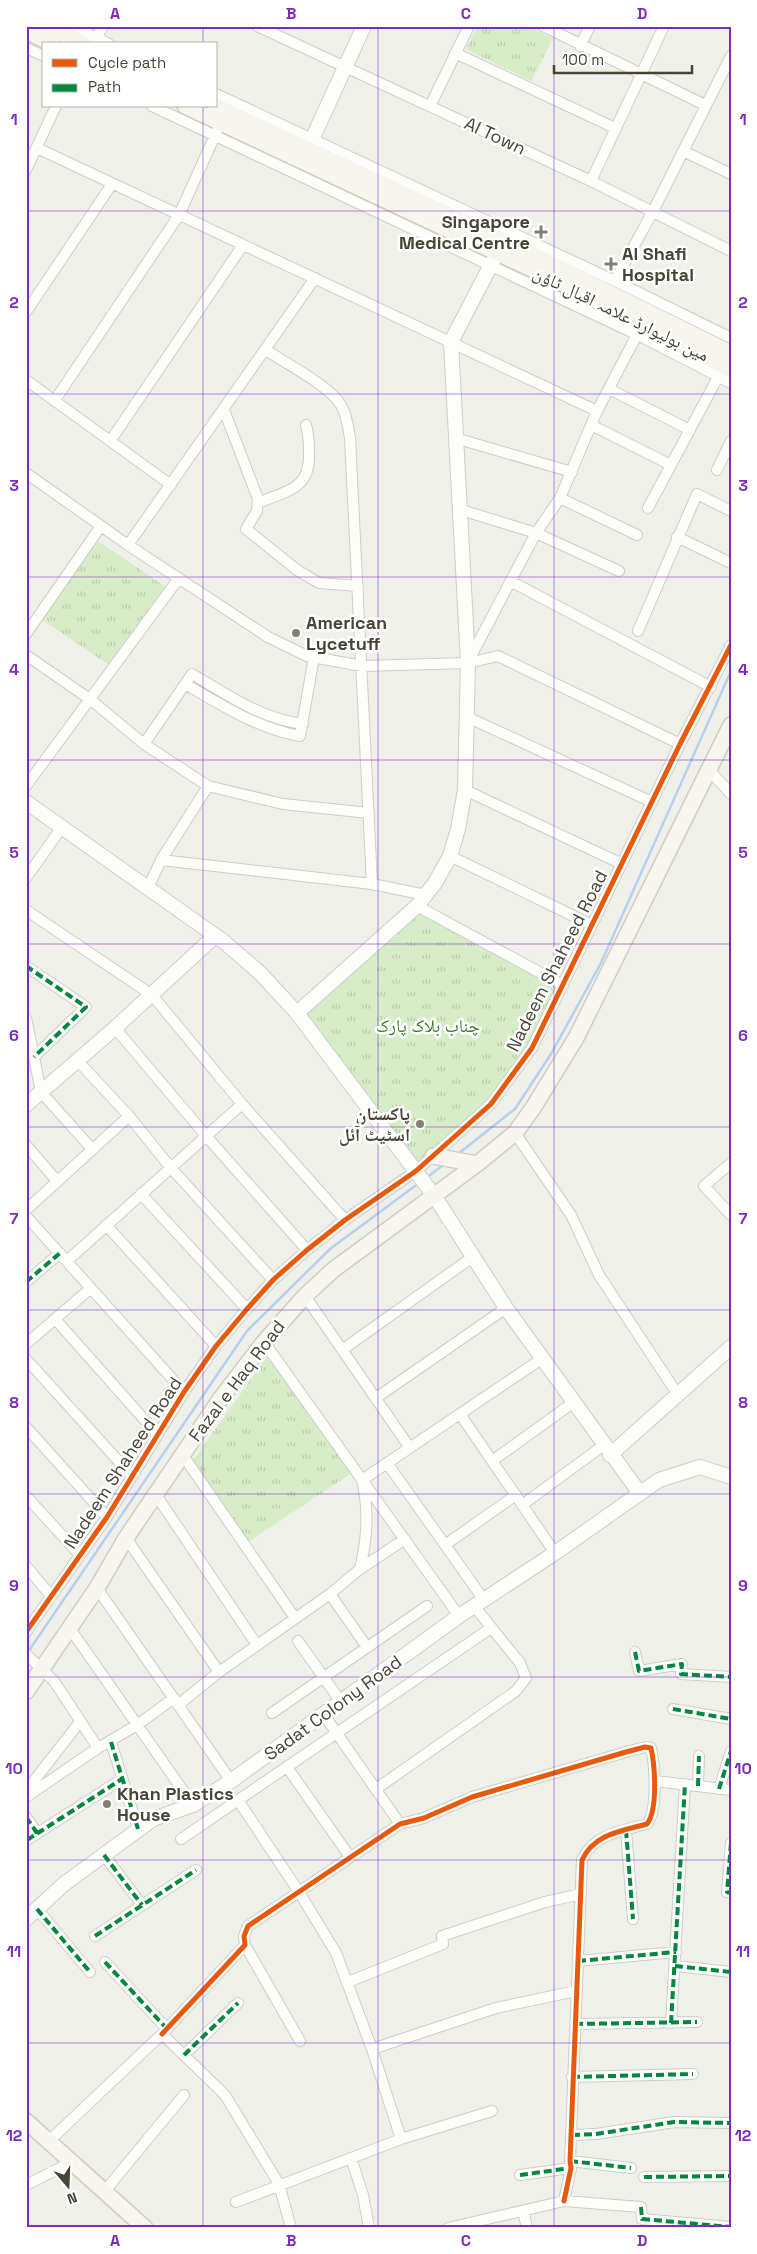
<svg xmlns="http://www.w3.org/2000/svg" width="757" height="2254" font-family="'Space Grotesk','Noto Naskh Arabic',sans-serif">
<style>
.park{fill:url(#park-tufts)}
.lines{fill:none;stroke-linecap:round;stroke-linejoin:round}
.stream{stroke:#b7d0f1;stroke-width:2.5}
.minor-casing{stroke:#cecec7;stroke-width:12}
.tertiary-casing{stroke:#cecec7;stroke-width:16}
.secondary-casing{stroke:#d0cec0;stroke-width:18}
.minor{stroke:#fdfdfc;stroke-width:10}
.tertiary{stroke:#fdfdfc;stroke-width:14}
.secondary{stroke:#f6f5ee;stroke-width:15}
.quiet{stroke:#00873e;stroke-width:4;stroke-dasharray:8 4;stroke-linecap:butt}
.cycleway-casing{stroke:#fff;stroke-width:8}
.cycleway{stroke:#e8590c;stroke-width:5}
.grid{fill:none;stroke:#7b2cbf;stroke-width:1;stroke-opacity:0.55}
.poi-dot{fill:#828074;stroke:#fff;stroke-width:2}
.labels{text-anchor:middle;stroke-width:5;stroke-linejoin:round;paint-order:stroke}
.street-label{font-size:18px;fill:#474335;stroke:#fff}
.poi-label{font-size:18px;font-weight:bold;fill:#474335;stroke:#fff;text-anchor:start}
.park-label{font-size:18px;fill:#377b25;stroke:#fff}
.neatline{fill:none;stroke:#7b2cbf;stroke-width:2}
.grid-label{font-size:16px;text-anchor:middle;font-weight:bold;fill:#7b2cbf}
</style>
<defs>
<pattern id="park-tufts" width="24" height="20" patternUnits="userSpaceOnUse" patternTransform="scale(1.25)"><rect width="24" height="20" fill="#d7edc8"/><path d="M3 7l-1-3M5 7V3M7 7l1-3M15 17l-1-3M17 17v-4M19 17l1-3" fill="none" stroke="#baccac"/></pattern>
</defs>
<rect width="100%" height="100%" fill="#f0f0ea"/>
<!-- park -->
<path class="park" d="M478,26H528L553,39L531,81L466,49Z
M95,539L166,587L112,667L41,619Z
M417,906L563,985L532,1048L491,1104L416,1171L297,1013Z
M268,1355L353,1472L245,1544L192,1462Z"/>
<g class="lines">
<!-- stream -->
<path class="stream" d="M458,1154L515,1109L551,1054L601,963L731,671
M426,1178L446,1163
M30,1649L247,1331L330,1249L419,1183"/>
<defs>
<path id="minor" d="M72,26L109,44
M257,26L591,181L731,251
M543,26L705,105
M94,43L103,26
M580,46L590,26
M26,48L44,56
M455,53L615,128
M731,56L653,211L615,281L731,338
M216,94L615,281
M152,106L638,335L731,383
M430,106L469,26
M37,148L597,411
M683,151L731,174
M26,170L56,106
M591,181L664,26
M26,312L112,184
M266,350C285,363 330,386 341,405C347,415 348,427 350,438L372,884
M26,380L171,485
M609,389L690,430
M55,400L179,215L217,131
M224,410L258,499L257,511L246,529L297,570L319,583L358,586
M591,425L671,465
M455,438L572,472
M111,440L243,245
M717,470L731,441
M26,473L128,545L268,637L307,656L362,666L468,663L498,656L680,744
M560,498L637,535
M258,503C288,490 310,490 309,453C309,443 309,435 306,425
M648,508L718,377
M458,509L536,533L619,571
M677,537L731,563
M128,545L315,278
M512,582L711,687
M638,631L697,494L731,511
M26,634L101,526
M26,655L91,700L144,744L208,786L283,804L369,813
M468,662L536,533L560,498L597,411L640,329
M185,684C221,705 259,729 300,736L314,657
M467,717L652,802
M144,744L192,674C228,695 261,719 303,724
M709,770L731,794
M26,786L179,578
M465,790L622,864
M450,856L592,925
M161,860L372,884L426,895
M26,878L62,827
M148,888L161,860L208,786
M417,906L563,985
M26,910L152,995L242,1104L345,1220
M26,966L86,1007L34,1057
M26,1018L41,1092L92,1149
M115,1028L207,1137L307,1250
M77,1060L129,1116L171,1168L273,1280
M515,1133L571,1215L599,1275L678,1395
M26,1145L57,1181
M731,1163L704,1186L731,1215
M141,1194L247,1309
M26,1210L129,1116
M26,1216L184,1392
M106,1225L216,1346
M67,1261L242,1104
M26,1282L60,1253
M305,1296L410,1448
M55,1319L158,1435
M264,1342L459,1616
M26,1344L91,1288
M342,1350L474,1256
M26,1359L132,1476
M376,1398L506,1308
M460,1414L555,1553
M26,1427L107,1517
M182,1454L295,1618
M492,1461L574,1402
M387,1463L484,1600
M156,1495L257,1645
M26,1496L80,1555
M522,1505L604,1445
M126,1538L219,1672
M445,1545L516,1495
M26,1566L51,1596
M360,1569C367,1540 369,1509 362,1480L543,1358
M97,1588L231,1781
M330,1594L367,1647
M69,1627L193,1805
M26,1632L107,1517L184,1392L216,1346L247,1309L273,1280L307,1250L345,1220L416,1171L491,1104L532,1048L680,744L731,645
M298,1641L341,1702
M635,1652L639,1671L682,1664L681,1674L731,1677
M26,1654L54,1681L98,1748
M178,1705L219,1672L330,1594L360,1569L405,1539
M673,1709L731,1719
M272,1713L427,1606
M324,1715L400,1824
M111,1742L138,1829
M287,1767L350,1857
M655,1781L731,1790
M698,1786L699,1756
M376,1789L516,1691L526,1678L520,1663L474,1606
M719,1789L731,1751
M26,1791L79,1723
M26,1797L98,1748L137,1725L174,1698
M238,1800L299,1892L336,1953L372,2049L401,2139
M26,1817L37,1833
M626,1830L633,1919
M181,1839L491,1628
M27,1840L122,1779
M731,1843L727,1892L731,1893
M104,1855L142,1905
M37,1909L90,1972
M95,1936L196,1870
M245,1945L300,2041
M578,1961L676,1952
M105,1962L167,2029
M675,1966L731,1972
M348,1982L443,1944L442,1936L545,1902L581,1894
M671,2023L685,1784
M575,2024L697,2022
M162,2034L245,1945L244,1936L248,1926L400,1824L424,1818L472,1797L626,1752L645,1747L651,1748C655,1766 658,1810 647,1824C621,1831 594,1834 582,1860L570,2161L571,2168L564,2201
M372,2049L496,2008L576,1991
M184,2055L238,2003
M572,2077L693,2074
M572,2135L596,2134L674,2122L731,2123
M48,2142L162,2034L225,2095L279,2184L291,2228
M351,2158L363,2195L369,2228
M570,2161L631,2168
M520,2175L571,2168
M644,2177L731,2176
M26,2185L70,2163
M104,2192L184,2095
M236,2202L401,2139L492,2111
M523,2211L527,2228
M448,2228L564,2201L641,2207L642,2219L731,2227"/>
<path id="tertiary" d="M303,159L364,26
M26,802L223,941L260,973L297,1013L435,1197L506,1308L639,1492
M297,1013L417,906L435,883L450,856L458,829L465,790L468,663L451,342L497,253
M26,1105L115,1028L215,936
M610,1455L731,1347
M26,1919L64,1884L153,1819L193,1805L231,1781L459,1616L555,1553L659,1480L700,1467L731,1477"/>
<path id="secondary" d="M47,26L84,44
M26,31L53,44
M185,106L572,288L731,369
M215,106L507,242L731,353
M433,1156L477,1164
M26,1692L97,1588L126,1538L221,1398L264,1342L305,1296L333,1270L477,1164L515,1133L533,1108L576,1038L731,725
M26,2121L145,2228"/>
</defs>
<!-- minor casing -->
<use href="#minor" class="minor-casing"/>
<!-- tertiary casing -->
<use href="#tertiary" class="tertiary-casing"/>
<!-- secondary casing -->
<use href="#secondary" class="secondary-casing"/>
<!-- minor -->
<use href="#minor" class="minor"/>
<!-- tertiary -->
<use href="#tertiary" class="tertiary"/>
<!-- secondary -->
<use href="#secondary" class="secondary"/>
<!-- quiet -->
<path class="quiet" d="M26,966L86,1007L34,1057
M26,1282L60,1253
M635,1652L639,1671L682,1664L681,1674L731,1677
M673,1709L731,1719
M111,1742L138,1829
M698,1786L699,1756
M719,1789L731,1751
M26,1817L37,1833
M626,1830L633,1919
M27,1840L122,1779
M731,1843L727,1892L731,1893
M104,1855L142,1905
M37,1909L90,1972
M95,1936L196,1870
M578,1961L676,1952
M105,1962L167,2029
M675,1966L731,1972
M671,2023L685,1784
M575,2024L697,2022
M184,2055L238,2003
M572,2077L693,2074
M572,2135L596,2134L674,2122L731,2123
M570,2161L631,2168
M520,2175L571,2168
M644,2177L731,2176
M641,2207L642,2219L731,2227"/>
<defs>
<path id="cycleway" d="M26,1632L107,1517L184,1392L216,1346L247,1309L273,1280L307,1250L345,1220L416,1171L491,1104L532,1048L680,744L731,645
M162,2034L245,1945L244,1936L248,1926L400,1824L424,1818L472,1797L626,1752L645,1747L651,1748C655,1766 658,1810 647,1824C621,1831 594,1834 582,1860L570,2161L571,2168L564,2201"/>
</defs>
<!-- cycleway casing -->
<use href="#cycleway" class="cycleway-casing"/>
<!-- cycleway -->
<use href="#cycleway" class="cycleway"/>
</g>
<!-- grid -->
<path class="grid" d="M203,26V44M378,26V2228M554,26V2228M203,106V2228M26,211H731M26,394H731M26,577H731M26,760H731M26,944H731M26,1127H731M26,1310H731M26,1494H731M26,1677H731M26,1860H731M26,2043H731"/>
<!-- markers -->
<g class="poi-dot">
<path d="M538.5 224.5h5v5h5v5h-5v5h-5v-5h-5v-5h5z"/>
<path d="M608.5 256.5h5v5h5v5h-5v5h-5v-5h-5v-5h5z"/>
<circle cx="296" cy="633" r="5"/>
<circle cx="420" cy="1124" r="5"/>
<circle cx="107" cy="1804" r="5"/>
</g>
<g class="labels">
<!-- street labels -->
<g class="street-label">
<text transform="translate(495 136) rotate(25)" y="6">AI Town</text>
<text transform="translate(621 314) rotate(26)" y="6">مین بولیوارڈ علامہ اقبال ٹاؤن</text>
<text transform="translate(557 961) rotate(-63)" y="6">Nadeem Shaheed Road</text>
<text transform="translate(237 1381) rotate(-53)" y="6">Fazal e Haq Road</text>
<text transform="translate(123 1463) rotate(-57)" y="6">Nadeem Shaheed Road</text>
<text transform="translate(333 1708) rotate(-36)" y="6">Sadat Colony Road</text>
</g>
<!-- poi labels -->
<g class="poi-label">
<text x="530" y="228" text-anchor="end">Singapore<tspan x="530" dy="21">Medical Centre</tspan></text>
<text x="622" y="260">Al Shafi<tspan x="622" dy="21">Hospital</tspan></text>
<text x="306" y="629">American<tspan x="306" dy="21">Lycetuff</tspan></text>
<text x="410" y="1120" text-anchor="end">پاکستان<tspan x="410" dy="21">اسٹیٹ آئل</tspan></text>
<text x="117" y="1800">Khan Plastics<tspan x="117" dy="21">House</tspan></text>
</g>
<!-- park labels -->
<g class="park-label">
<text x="428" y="1032">چناب بلاک پارک</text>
</g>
</g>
<!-- border -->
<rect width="757" height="2254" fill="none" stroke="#ffffff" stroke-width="55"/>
<!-- legend -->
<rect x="42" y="42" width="175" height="65" fill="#ffffff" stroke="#b5b4ae"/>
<rect x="52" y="59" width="25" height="8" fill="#e8590c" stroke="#b5b4ae"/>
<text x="88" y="68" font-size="15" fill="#474335">Cycle path</text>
<rect x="52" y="84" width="25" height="8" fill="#00873e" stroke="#b5b4ae"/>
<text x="88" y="92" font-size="15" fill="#474335">Path</text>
<!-- north arrow -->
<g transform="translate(68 2186) rotate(161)" stroke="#ffffff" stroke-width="4" paint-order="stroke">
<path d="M0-4L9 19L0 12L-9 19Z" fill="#474335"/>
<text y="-8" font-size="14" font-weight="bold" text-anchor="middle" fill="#474335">N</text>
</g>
<!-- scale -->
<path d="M554 65v8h138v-8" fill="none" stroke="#474335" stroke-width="2.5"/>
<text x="562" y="65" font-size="15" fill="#474335" stroke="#ffffff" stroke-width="4" paint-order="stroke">100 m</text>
<rect x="28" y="28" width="702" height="2198" class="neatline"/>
<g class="grid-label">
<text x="115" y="19">A</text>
<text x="291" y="19">B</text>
<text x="466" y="19">C</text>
<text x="642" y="19">D</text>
<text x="14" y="125">1</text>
<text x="743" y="125">1</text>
<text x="14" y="308">2</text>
<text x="743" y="308">2</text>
<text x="14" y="491">3</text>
<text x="743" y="491">3</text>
<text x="14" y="675">4</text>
<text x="743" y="675">4</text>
<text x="14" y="858">5</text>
<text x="743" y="858">5</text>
<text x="14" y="1041">6</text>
<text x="743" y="1041">6</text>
<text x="14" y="1224">7</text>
<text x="743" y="1224">7</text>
<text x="14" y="1408">8</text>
<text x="743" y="1408">8</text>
<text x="14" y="1591">9</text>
<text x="743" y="1591">9</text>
<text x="14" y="1774">10</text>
<text x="743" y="1774">10</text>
<text x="14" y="1957">11</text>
<text x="743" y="1957">11</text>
<text x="14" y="2141">12</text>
<text x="743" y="2141">12</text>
<text x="115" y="2246">A</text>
<text x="291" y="2246">B</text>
<text x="466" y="2246">C</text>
<text x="642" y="2246">D</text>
</g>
</svg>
